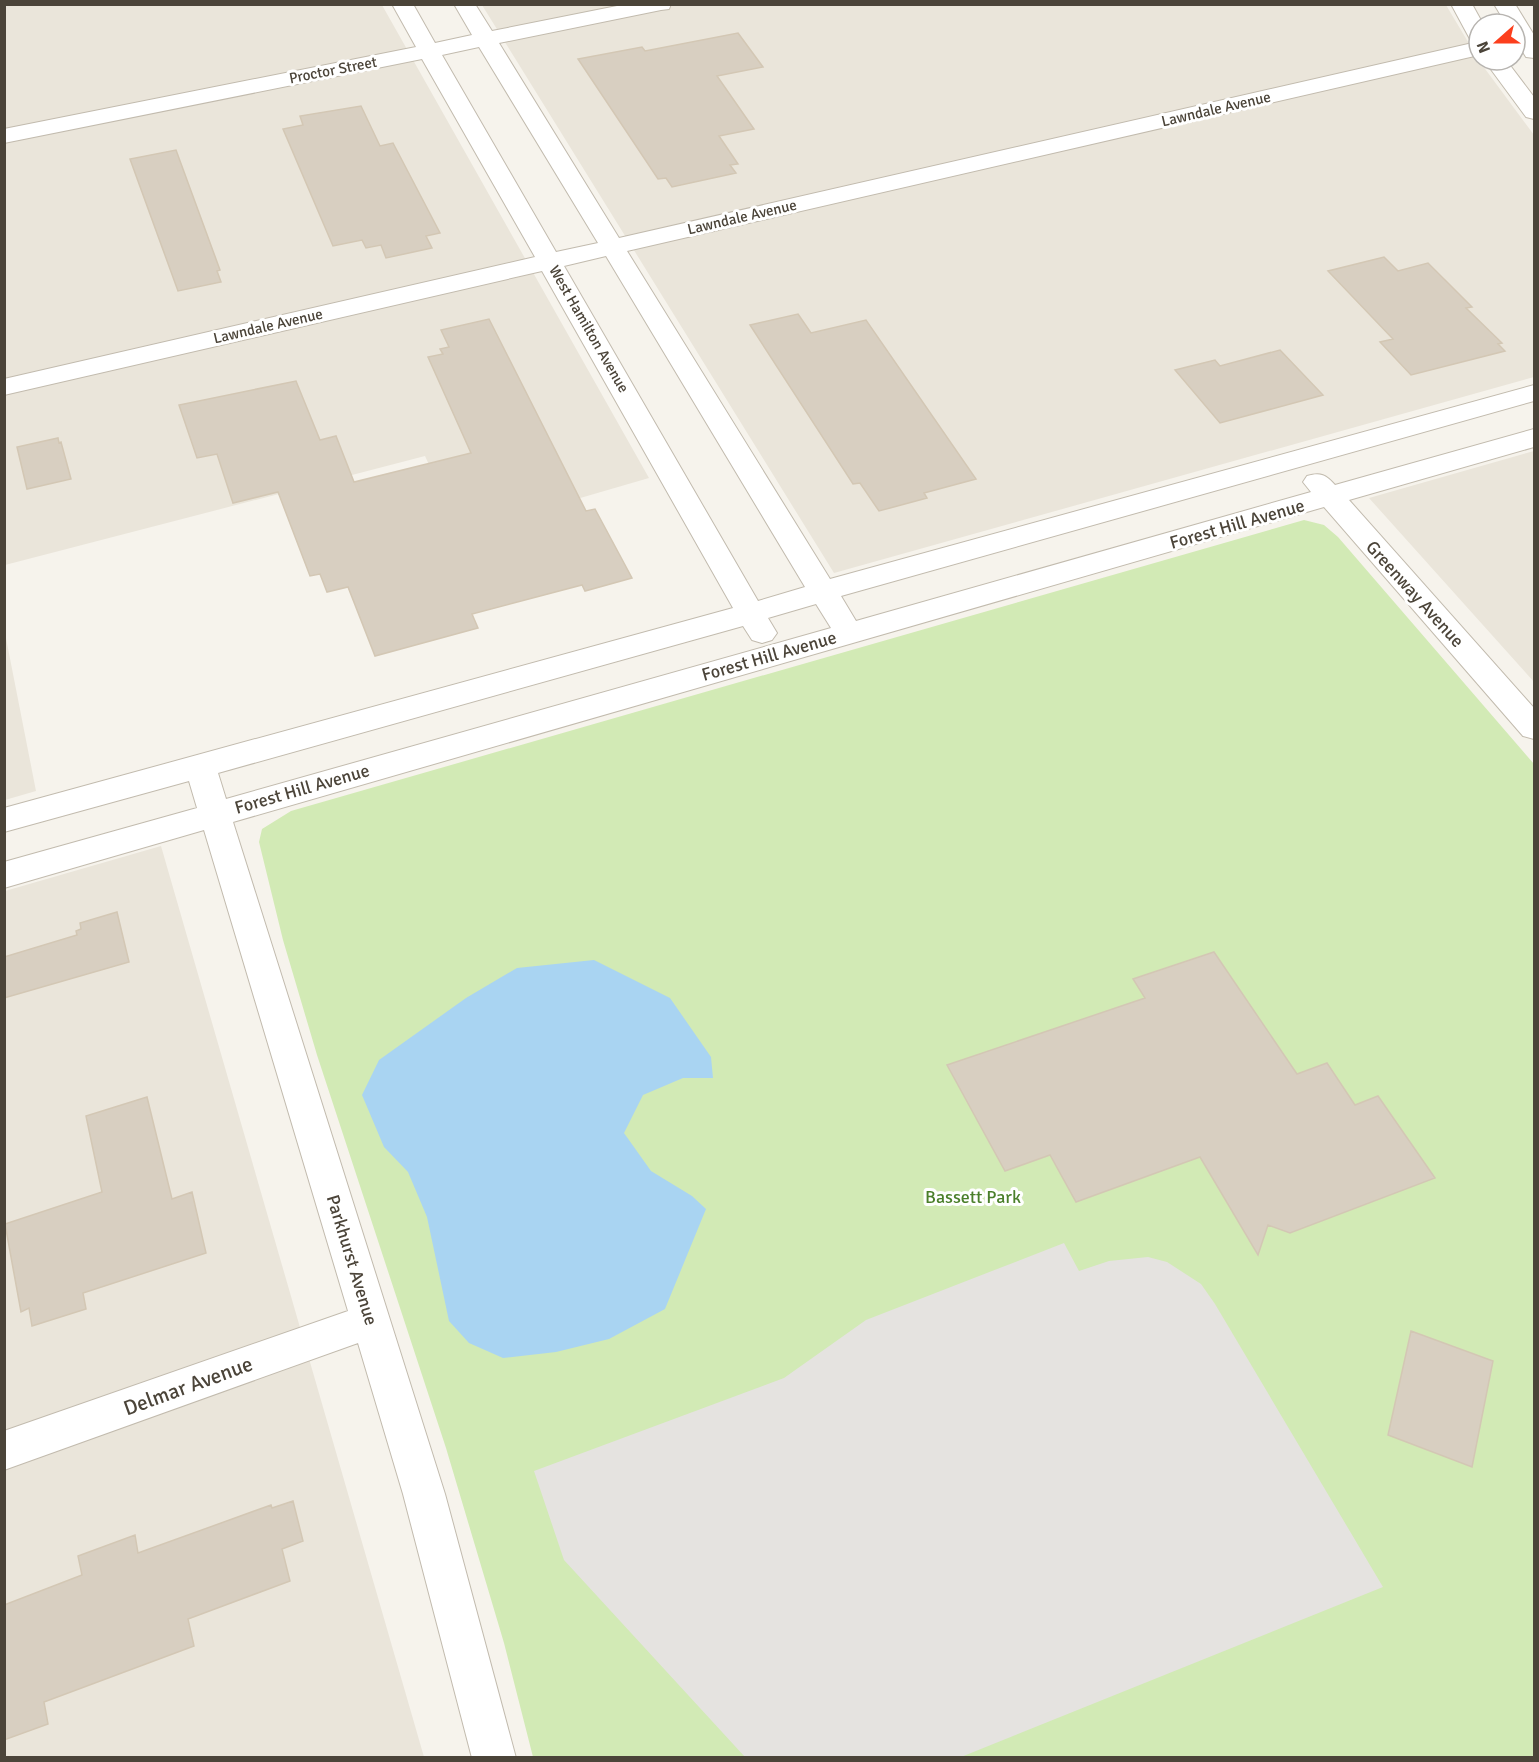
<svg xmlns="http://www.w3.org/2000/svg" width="1539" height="1762" font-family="Signika,sans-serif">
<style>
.residential{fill:#eae5da}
.green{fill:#d2eab5}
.parking{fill:#e5e3e0}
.water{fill:#a9d4f2}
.building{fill:#d8cfc1;stroke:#d3c7b4;stroke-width:1.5}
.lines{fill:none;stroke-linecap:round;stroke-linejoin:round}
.minor-casing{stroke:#c2bbae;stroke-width:2}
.minor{fill:#fff;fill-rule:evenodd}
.labels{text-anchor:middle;stroke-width:6;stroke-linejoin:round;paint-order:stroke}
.far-street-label{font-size:15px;fill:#4b4439;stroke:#fff}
.street-label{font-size:18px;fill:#4b4439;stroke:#fff}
.park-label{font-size:18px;fill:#4a7f2a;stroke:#fff}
.near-street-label{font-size:21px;fill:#4b4439;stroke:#fff}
</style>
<rect width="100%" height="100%" fill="#f6f3ec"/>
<!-- residential -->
<path class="residential" d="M5,5H382L649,478L460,533L425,456L5,565Z
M482,5H1446L1480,62L1534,135V377L834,573Z
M1534,451V682L1369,498Z
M4,628L36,791L5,800H4Z
M161,846L424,1757L5,1758V891Z"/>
<!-- green -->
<path class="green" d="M1304,520L1324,525L1338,537L1534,764V1757H533L504,1643L446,1448L317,1055L283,940L259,842L262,829L291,811Z"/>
<!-- parking -->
<path class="parking" d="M1064,1243L1079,1271L1109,1261L1148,1257L1167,1262L1201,1284L1215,1304L1383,1587L961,1757H745L564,1560L534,1471L784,1378L866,1320Z"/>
<!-- water -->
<path class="water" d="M594,960L670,998L711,1057L713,1078H683L643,1095L624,1133L651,1171L692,1196L706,1209L665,1309L609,1339L556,1352L503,1358L469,1343L449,1321L427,1217L408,1172L384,1147L362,1095L379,1060L466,998L517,968Z"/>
<!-- building -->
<path class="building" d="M738,33L763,67L717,76L754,129L719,136L738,164L730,165L736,173L672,187L666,178L658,179L578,59L642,47L645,51Z
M361,106L380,146L393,143L440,233L426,236L432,248L386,258L381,245L366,248L362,240L333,246L283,129L303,125L300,116Z
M176,150L220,270L217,271L221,282L178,291L130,159Z
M1384,257L1398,271L1428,263L1472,307L1466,308L1502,343L1498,344L1505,351L1411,375L1380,342L1393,339L1328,271Z
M798,314L811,333L866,320L976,479L924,493L927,498L879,511L860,483L853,484L750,325Z
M489,319L586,511L595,509L632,578L585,591L582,585L472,614L478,628L375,656L348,587L327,592L320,574L310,576L278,492L233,503L217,454L197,458L179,405L296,381L320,440L336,436L354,482L471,453L428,357L443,354L440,349L449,347L441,330Z
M1280,350L1323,395L1220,423L1175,370L1215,360L1220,366Z
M58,438L59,443L61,442L71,479L27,489L17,447Z
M117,912L129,962L4,998V957L77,935L76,931L81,929L80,923Z
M1214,952L1297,1074L1327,1063L1355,1105L1378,1096L1435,1178L1290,1233L1268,1225L1258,1255L1200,1157L1076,1202L1050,1155L1005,1171L947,1065L1145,998L1133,979Z
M147,1097L172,1199L192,1192L206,1253L83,1293L86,1309L32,1326L29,1308L21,1312L5,1224L102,1192L86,1116Z
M1411,1331L1493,1361L1472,1467L1388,1435Z
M293,1501L303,1541L282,1549L290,1581L188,1619L194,1646L44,1702L48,1724L4,1740V1605L82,1575L78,1556L135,1535L138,1553L271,1505L272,1508Z"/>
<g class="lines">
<defs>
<path id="minor" d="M392,4H413L435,43L472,35L454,4H475L492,31L627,4H671L669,9L661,10L499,43L619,238L1477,42L1471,41L1451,4H1472L1483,24H1479V55L627,251L830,579L1534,385V401L841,596L856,621L1311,492L1303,482L1307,476C1321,472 1326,475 1335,485L1534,429V447L1349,500L1534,708V739L1523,736L1324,507L233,822L445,1494L516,1758H472L403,1494L358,1343L4,1470V1431L348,1311L204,830L4,888V862L197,808L189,781L4,832V808L733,608L542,271L4,395V379L535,257L422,59L4,143V129L416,47ZM479,47L598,243L556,252L442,55ZM606,256L805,587L758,601L564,266ZM816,604L831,628L226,799L218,773L743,626L752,640L762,643L772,640L777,633L768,618Z
M1494,4H1515L1534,35V58L1526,57L1515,39V24H1506Z
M1484,60H1506L1534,97V119L1526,117Z"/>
</defs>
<!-- minor casing -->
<use href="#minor" class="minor-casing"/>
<!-- minor -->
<use href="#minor" class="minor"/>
</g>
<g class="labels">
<!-- far-street labels -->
<g class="far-street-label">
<text transform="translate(333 70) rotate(-11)" y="5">Proctor Street</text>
<text transform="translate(1216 109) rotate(-13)" y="5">Lawndale Avenue</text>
<text transform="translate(742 217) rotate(-13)" y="5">Lawndale Avenue</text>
<text transform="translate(268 326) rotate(-13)" y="5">Lawndale Avenue</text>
<text transform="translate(589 329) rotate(60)" y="5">West Hamilton Avenue</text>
</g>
<!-- street labels -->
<g class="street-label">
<text transform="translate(1237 524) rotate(-16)" y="6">Forest Hill Avenue</text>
<text transform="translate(1415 594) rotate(48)" y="6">Greenway Avenue</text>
<text transform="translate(769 656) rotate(-16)" y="6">Forest Hill Avenue</text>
<text transform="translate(302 789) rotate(-16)" y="6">Forest Hill Avenue</text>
<text transform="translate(352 1260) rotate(73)" y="6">Parkhurst Avenue</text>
</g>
<!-- park labels -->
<g class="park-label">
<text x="973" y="1203">Bassett Park</text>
</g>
<!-- near-street labels -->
<g class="near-street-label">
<text transform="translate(188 1386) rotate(-20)" y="7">Delmar Avenue</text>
</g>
</g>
<!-- border -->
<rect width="1539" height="1762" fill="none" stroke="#4b4439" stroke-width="12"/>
<!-- north arrow -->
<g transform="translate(1497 42) rotate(249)"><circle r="28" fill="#ffffff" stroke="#b7b4b0" stroke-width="1.5"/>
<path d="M0-4.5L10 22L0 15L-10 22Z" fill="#fc3f1d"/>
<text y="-9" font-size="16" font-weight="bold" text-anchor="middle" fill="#4b4439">N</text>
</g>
</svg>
